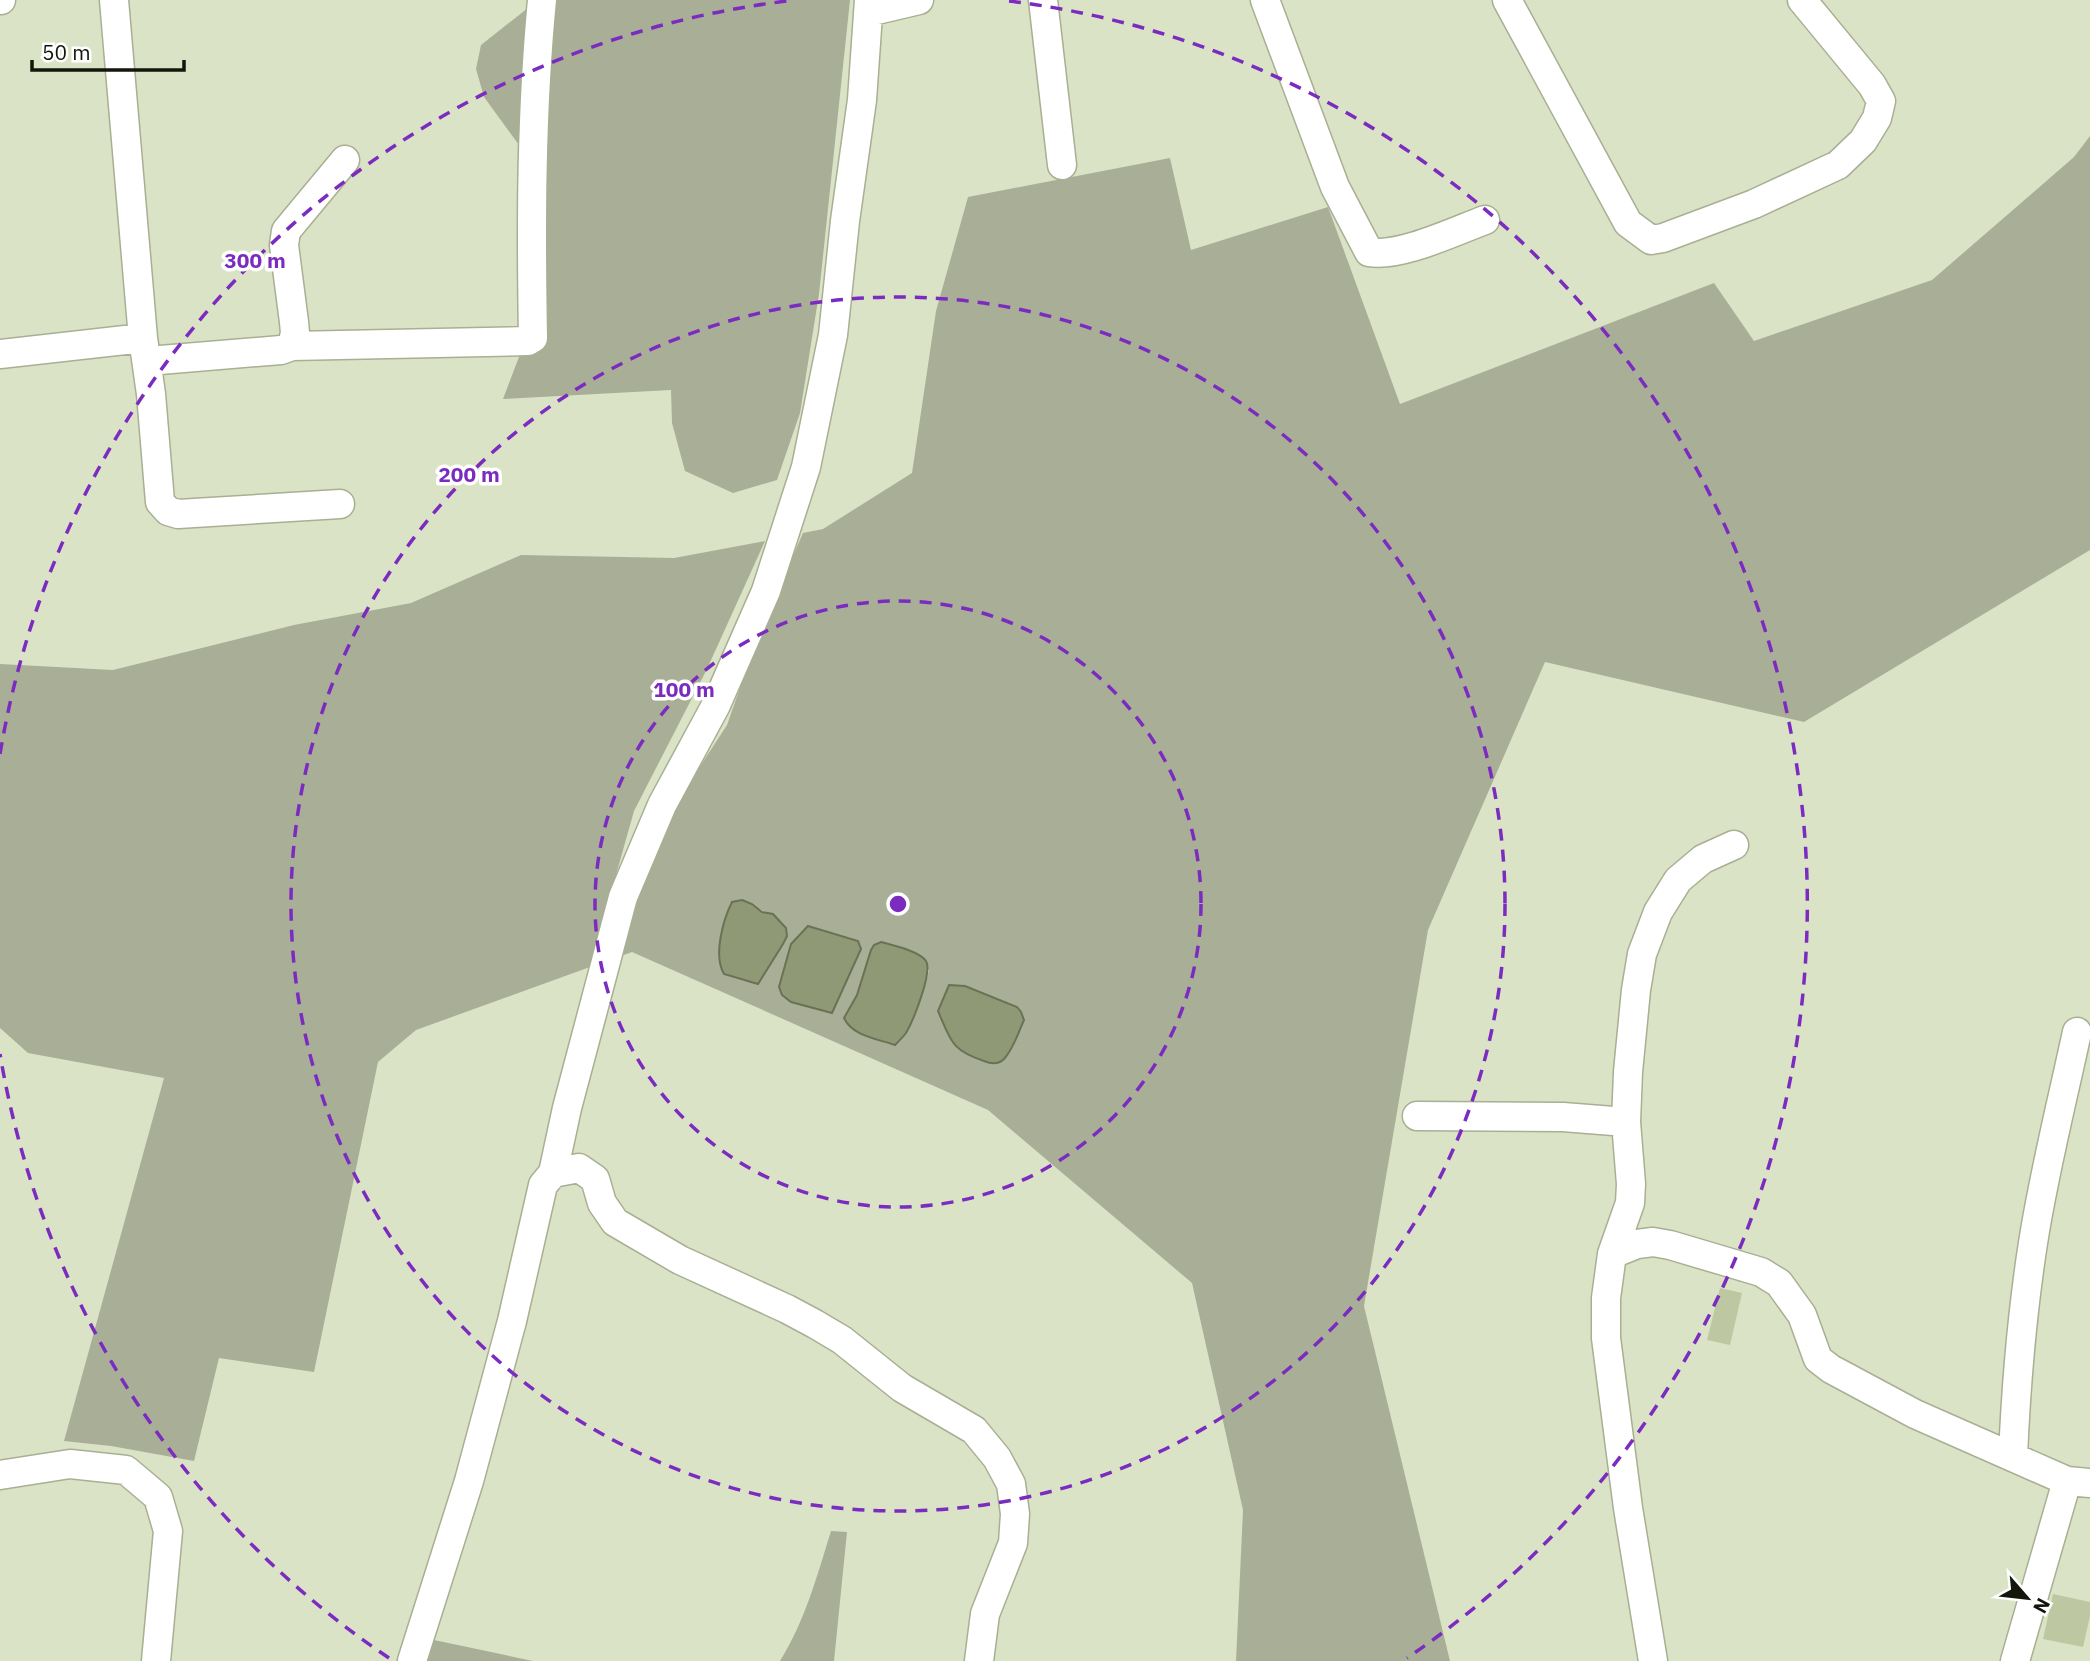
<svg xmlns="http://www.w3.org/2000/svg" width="2090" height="1661" font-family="'IBM Plex Sans',sans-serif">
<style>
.green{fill:#a9af97;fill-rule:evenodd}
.water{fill:#909975;stroke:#6a7255;stroke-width:2}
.building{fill:#bdc7a1}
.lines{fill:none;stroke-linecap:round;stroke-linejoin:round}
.minor-casing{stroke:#a8af93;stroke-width:31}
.minor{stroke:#fff;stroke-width:28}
.ring{fill:none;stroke:#7b2cbf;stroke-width:3.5;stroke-dasharray:12 9}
.centre{fill:#7b2cbf;stroke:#fff;stroke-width:3.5}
.ring-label{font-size:21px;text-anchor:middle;font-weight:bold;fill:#7b2cbf;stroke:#fff;stroke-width:7;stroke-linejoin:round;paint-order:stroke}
</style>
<rect width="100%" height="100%" fill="#dbe3c6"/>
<!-- green -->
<path class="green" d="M538,0H850L819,294L800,413L777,480L733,493L685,471L672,423L671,390L503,399L522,349L519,145L484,97L476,69L481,45Z
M2090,136V550L1804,722L1545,662L1428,930L1364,1306L1450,1661H1236L1243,1510L1192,1283L988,1110L632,952L621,956L630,927L643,868L669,814L727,725L760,631L803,533L823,529L912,473L936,311L968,197L1170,158L1191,250L1328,207L1400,404L1714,283L1754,341L1932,280L2074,157ZM742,900C754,904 761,912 773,914L787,936L758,984ZM881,942L922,956L929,971L922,994L906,1032L844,1018L857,995L871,950ZM949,986H965L1017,1007L1021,1012L1024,1020L1013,1045Z
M765,541L707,669L634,811L590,967L416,1030L378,1062L314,1372L219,1358L194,1461L111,1446L64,1441L164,1078L28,1053L0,1028V664L113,670L294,625L411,603L521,555L674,558Z
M831,1531L847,1532L834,1661H780C805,1621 817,1576 831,1531Z
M434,1640L533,1661H427Z"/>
<!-- water -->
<path class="water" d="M742,900L752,904L762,912L773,914L786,928L787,936L783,944L758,984L724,974C713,956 723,920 732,902Z
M808,926L858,941L861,949L832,1013L791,1002L782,995L779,987L791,944Z
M881,942C892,945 920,951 926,961C933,972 913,1021 906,1033C903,1037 899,1041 895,1045C878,1039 852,1036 844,1018L857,995L871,950L874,945Z
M949,985L965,986L1017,1007L1021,1012L1024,1020C1018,1033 1014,1048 1004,1059C998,1065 991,1064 984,1061C951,1050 951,1041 938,1011Z"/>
<!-- building -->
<path class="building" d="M1720,1288L1742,1293L1730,1345L1707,1340Z
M2053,1594L2090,1602V1616L2083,1647L2043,1639Z"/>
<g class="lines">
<defs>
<path id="minor" d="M0,0H1
M114,0L143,338L151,394L160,502L168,511L178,514L340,504
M1043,0L1062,165
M1265,0L1335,187L1369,252C1399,258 1455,231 1485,220
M1507,0L1628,223L1651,240L1663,238L1754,204L1838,165L1863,141L1877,118L1881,101L1872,85L1802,0
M868,12L919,0
M292,346L528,341L533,338C531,225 531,113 542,0
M0,354L143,338
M148,361L281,350L292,346L295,333L294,322L284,245L286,231L345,160
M1417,1116L1563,1117L1626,1122
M553,1173L579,1168L595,1179L602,1203L615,1222L680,1260L787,1309L815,1324L842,1340L902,1388L974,1430L997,1458L1011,1484L1015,1514L1013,1543L985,1614L979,1661
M1612,1254L1630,1203L1631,1184L1626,1122L1628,1072L1636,990L1642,954L1658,912L1678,880L1703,859L1734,845
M2013,1457C2016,1385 2022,1314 2033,1243C2044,1172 2062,1102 2077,1032
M0,1475L70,1464L126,1470L158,1497L168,1531L156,1661
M412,1661L469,1481L512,1321L543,1185L553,1173L567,1108L623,897L662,805L716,705L766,591L806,467L833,335L845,221L862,100L869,0
M1653,1661L1628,1508L1606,1338V1298L1612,1254L1637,1244L1653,1242L1670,1245L1761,1272L1779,1283L1802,1315L1818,1359L1831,1369L1915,1414L2067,1481L2090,1483
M2015,1661L2067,1481"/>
</defs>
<!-- minor casing -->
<use href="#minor" class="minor-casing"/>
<!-- minor -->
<use href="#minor" class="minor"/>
</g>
<!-- distance rings -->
<g class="ring">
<circle cx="898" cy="904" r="303"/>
<circle cx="898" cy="904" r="607"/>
<path d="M389 1658A910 910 0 0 1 0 1054M0 754A910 910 0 0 1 787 1M1009 1A910 910 0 0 1 1407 1658"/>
</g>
<circle cx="898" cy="904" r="10" class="centre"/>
<g class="ring-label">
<text x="255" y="268">300 m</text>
<text x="469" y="482">200 m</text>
<text x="684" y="697">100 m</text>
</g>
<!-- north arrow -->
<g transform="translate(2027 1598) rotate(118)" stroke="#ffffff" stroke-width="5" paint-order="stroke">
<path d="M0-5L12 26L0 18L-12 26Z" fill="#13160b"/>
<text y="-10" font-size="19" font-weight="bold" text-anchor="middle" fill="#13160b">N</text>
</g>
<!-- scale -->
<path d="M32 60v10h152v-10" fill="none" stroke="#13160b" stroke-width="3.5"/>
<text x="42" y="60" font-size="21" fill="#13160b" stroke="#ffffff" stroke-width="5" paint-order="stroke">50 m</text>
</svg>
